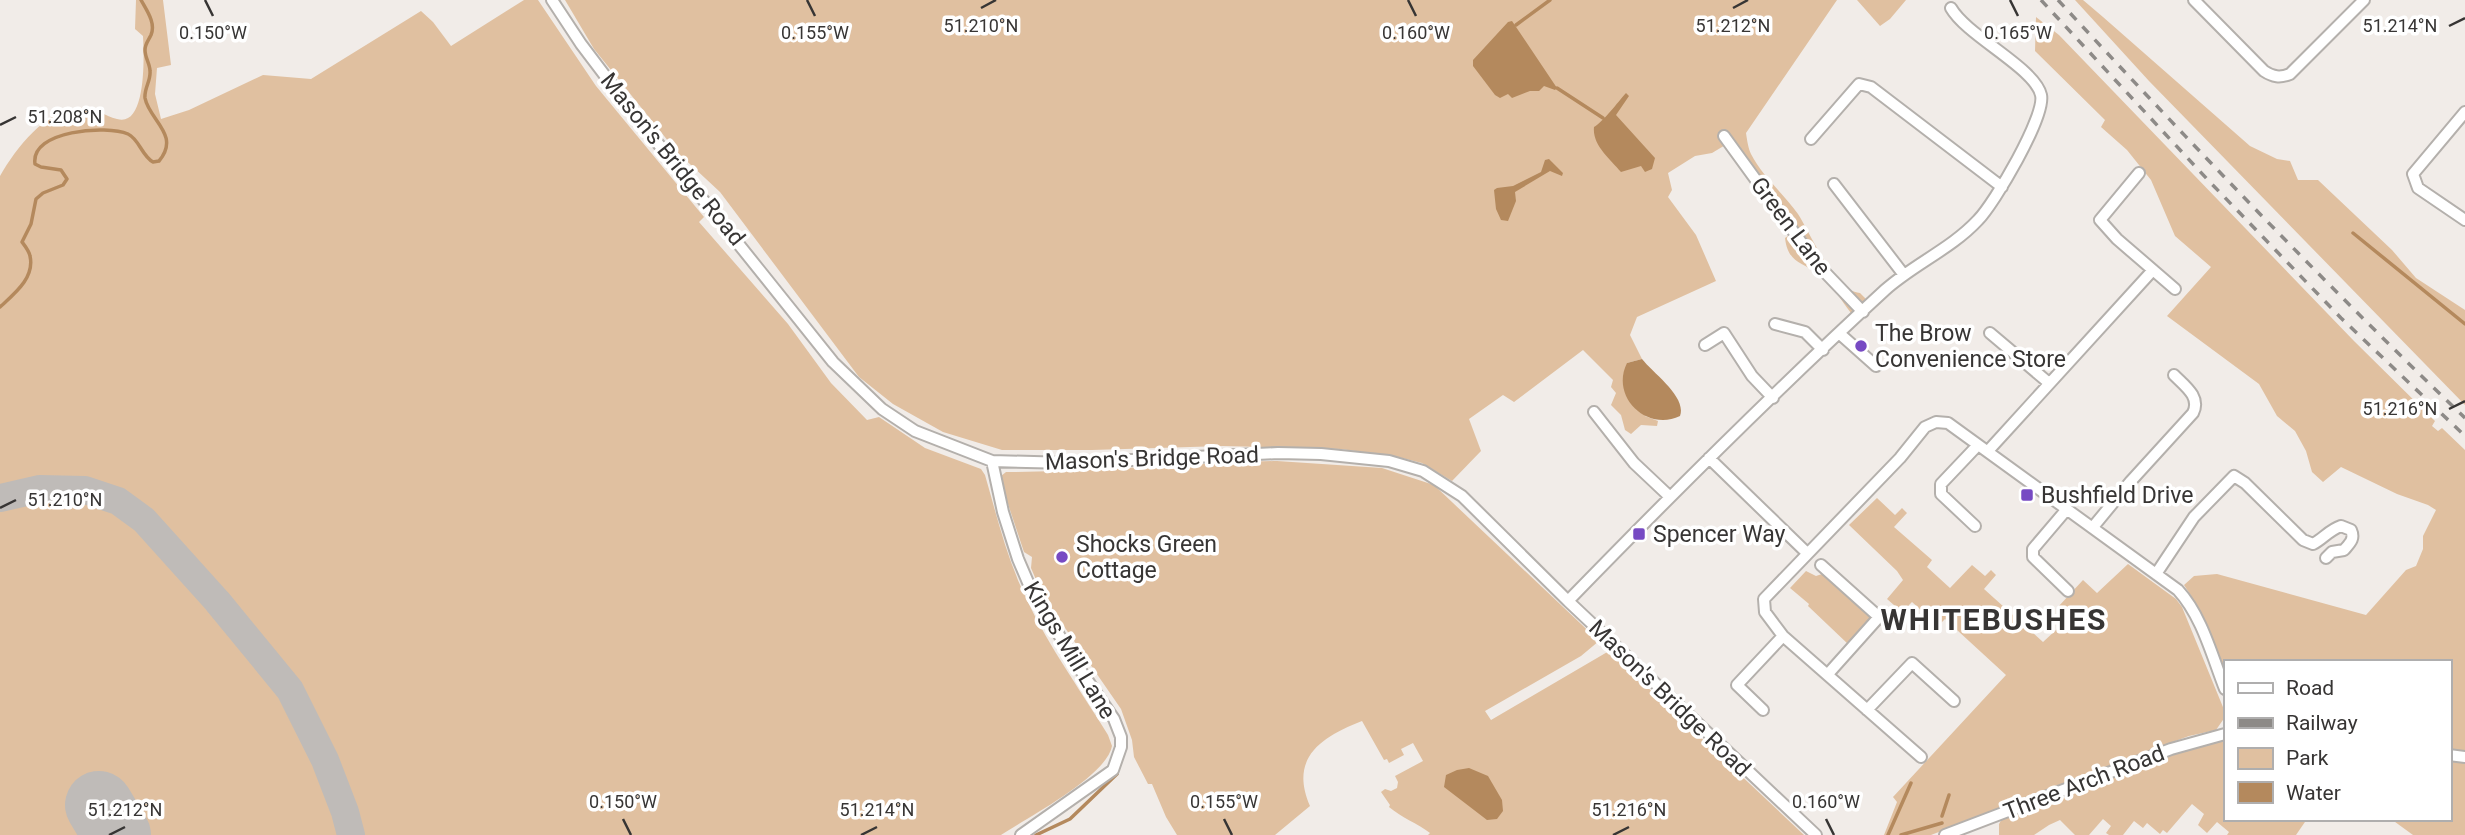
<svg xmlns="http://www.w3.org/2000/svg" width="2465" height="835" font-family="Roboto,sans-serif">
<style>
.green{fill:#e0c0a0}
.water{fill:#b4895d}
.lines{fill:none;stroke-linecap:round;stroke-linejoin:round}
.stream{stroke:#b4895d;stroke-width:3.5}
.taxiway{stroke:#bfbbb8;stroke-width:28}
.runway{stroke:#bfbbb8;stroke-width:68}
.minor-casing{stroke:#b4b0ac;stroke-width:14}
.minor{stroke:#fff;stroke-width:10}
.rail{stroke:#8d8a87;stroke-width:3.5;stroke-dasharray:9 9;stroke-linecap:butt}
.ticks{fill:none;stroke:#373534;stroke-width:2.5}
.poi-dot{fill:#774ac3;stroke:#fff;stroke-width:2.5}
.labels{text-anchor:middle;stroke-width:7;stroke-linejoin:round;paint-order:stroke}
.street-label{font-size:23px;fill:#373534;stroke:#fff}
.poi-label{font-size:23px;fill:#373534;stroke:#fff;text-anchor:start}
.district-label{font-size:30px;font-weight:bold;letter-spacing:2px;fill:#373534;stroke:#fff}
.ticks-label{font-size:18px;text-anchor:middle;fill:#373534;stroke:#fff;stroke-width:7;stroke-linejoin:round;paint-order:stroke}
</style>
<rect width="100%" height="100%" fill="#f1ece8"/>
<!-- green -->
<path class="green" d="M136,0H163L171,65L157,68L155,94L161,119L189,110L263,75L311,79L421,11L433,22L451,46L524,0H538L596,86L704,217L699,222L788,324L831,383L867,420L879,417L925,448L981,469L985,475C996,513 1005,551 1021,587C1044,640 1078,686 1108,735L1112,746C1107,776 1027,818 1001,835H356L351,811L330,757L294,686L247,627L150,518L122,496L91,485L52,482L0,492V176C17,147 44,111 81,107C94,106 104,116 117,119C147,128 144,54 143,36L135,29Z
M565,0H1837L1746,133C1747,139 1748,148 1751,154C1762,176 1784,194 1798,214C1811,234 1834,291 1860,293L1866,299L1851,313C1841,300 1831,283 1818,274C1801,261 1788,263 1785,238L1797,230L1732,141L1712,153L1695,156L1668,173L1672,190L1668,197L1696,235L1716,281L1637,317L1630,335L1642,359L1627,363L1645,416L1658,421L1657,426L1641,425L1631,434L1625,430L1621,415L1611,405L1616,393L1611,387L1613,380L1583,350L1514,402L1503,395L1469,419L1481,451L1452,481L1422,463L1394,456L1340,449L1223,446L1092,450H1002L943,432L893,404L859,377L720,192L677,152L594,49Z
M1857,0H1906L1890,19L1880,26Z
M2075,0H2083L2103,17L2250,146L2277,159L2290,161L2298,180H2318L2392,250L2416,278L2465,310V405L2149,81Z
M2036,17L2059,35L2354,341L2435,421L2432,426L2438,431L2442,428L2465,450V751L2449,749V662H2225V671C2213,641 2203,612 2184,585L2194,576L2217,574L2366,615L2406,570L2416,566L2423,549V536L2436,510L2428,505L2397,494L2341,467L2323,482L2312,472L2306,451L2295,431L2277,416L2259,384L2167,316L2211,267L2175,236L2151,180L2127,150L2101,127L2105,120L2035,51Z
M1277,461L1382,468L1434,485L1599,641L1581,656L1485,711L1491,720L1609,651L1804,835H1428L1430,833C1417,823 1402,818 1389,807L1390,805L1381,792L1385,789L1391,791L1397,788L1398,782L1395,776L1423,761L1413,743L1401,749L1404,755L1389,763L1387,759L1384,760L1362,721C1321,737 1289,758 1310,806L1275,835H1177L1166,817L1152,784H1148L1134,757L1132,740L1121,709L1043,596L1031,568L1032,557L1024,552L1006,498L1001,476L1006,472C1097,472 1186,463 1277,461Z
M51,495L94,499L128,514L144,529L191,580L288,696L310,738L326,779L340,814L345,835H0V504Z
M1877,498L1895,515L1902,508L1907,513L1894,527L1932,560L1927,567L1950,588L1972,565L1985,576L1991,570L1996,575L1984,589L2043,642L2069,618L2058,607L2083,580L2097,593L2128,564L2176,599L2182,607L2225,712V717L2216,730L2189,736L2148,751L1931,835H1884L1897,802L1893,797L2006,675L1945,619L1932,632L1926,627L1932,620L1912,602L1902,612L1887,599L1903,580L1897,571L1849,525Z
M1806,571L1816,576L1825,573L1870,616L1871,620L1849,645L1808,606L1809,604L1790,588Z
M2225,739V819H2307L2296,835H2227L2229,832L2217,822L2207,833L2198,825L2204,814L2192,804L2167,833L2163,830L2160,834L2147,823L2143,828L2134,821L2123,835H2109L2106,833L2111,826L2103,819L2089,835H2075L2060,820L2049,825L2034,835H1999V824L2003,817L2174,751Z
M2449,759L2465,762V835H2413L2391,819H2449Z"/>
<!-- water -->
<path class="water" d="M1512,21L1557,88L1555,90L1544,86L1539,91H1530L1512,98L1508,94L1500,98L1495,95L1473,66V60L1508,22Z
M1626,93L1629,96L1616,115L1655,158L1652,169L1645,172L1641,166L1621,172C1610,159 1592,145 1594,127C1603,122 1618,102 1626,93Z
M1549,159L1563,173L1562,176L1550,171L1515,192L1516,201L1508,221L1501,220L1496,209L1494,190L1497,188L1513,186L1541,172L1545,160Z
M1642,359C1654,374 1687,397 1680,416C1647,432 1610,397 1627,363Z
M1469,768L1488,776L1502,800L1503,811L1497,819L1487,820L1444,787L1446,775L1457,770Z"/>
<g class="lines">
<!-- stream -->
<path class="stream" d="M1516,25L1550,0
M1557,88L1603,118
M2353,233L2465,324
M0,307C14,294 35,278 30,256C29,251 25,246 22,242L31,224L36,199L43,193L63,185L67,179L61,170L41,167L35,164C30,130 107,125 128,134C139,139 142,156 153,162L159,161C181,135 149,120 145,98C144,88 151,81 150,71C150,64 145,58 145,50C145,44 148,41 151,35C156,23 147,11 141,0
M1942,816L1949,795
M1036,835L1070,819L1117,774
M1888,835L1911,783
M1901,835L1942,823"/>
<!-- taxiway -->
<path class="taxiway" d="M0,498L40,489L85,490L118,501L144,520L217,601L290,690L325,760L345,812L351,835"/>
<!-- runway -->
<path class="runway" d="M99,805L117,835"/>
<defs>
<path id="minor" d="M552,0L581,44L628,106L833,362L882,409L915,431L992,461L1069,463L1278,453L1321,454L1389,461L1423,471L1462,496L1568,601L1816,835
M2194,0L2264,71C2273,77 2280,78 2290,74L2364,0
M2465,112L2413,174L2418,188L2465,220
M1724,136L1817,264L1863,312
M1811,139L1859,84L1871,87L2002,187
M2139,173L2100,220L2117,239L2175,289
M1834,184L1904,275
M1775,324L1805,332L1823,350
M1990,333L2049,383
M1840,334L1876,366
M1705,345L1724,333L1752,376L1773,398
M1594,412L1634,463L1669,496
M1988,451L2153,270
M1709,458L1807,553
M992,461L1003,512L1018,559L1030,587L1079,668L1114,719L1121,737V747L1113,770L1021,835
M2067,509L2033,549V557L2068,591
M1975,526L1941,494V484L1978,445
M2093,527L2131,481L2193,413C2201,397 2185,386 2174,375
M1821,565L1879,617L1828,674
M2156,574L2194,517L2234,476L2245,483L2303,540L2313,544C2323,539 2329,530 2341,526L2351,530C2355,539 2350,543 2344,550L2332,552L2326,558
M1568,601C1671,495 1776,390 1885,290C1914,264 1951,249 1978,220C1994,204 2046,116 2041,95C2035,68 1967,36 1951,8
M1763,710L1737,685L1783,636
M1867,710L1912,663L1954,701
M2449,755L2465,757
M1921,757L1783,636L1765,612L1764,599L1900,458L1925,427L1936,422L1948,423L2178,590C2202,616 2212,656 2225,689
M1945,835L2171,749L2225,734"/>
</defs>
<!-- minor casing -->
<use href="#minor" class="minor-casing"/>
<!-- minor -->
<use href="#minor" class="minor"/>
<!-- rail -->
<path class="rail" d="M2041,0L2207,179L2341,318L2465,436
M2058,0C2190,143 2324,283 2465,418"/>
</g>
<!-- ticks -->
<path class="ticks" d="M205,0L213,16M807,0L815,16M1408,0L1416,16M2010,0L2018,16M981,8L996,0M1733,8L1748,0M2449,26L2465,18M0,125L16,117M2449,409L2465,401M0,508L16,500M623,819L631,835M1224,819L1232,835M1826,819L1834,835M109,835L125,827M861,835L877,827M1613,835L1629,827"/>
<!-- markers -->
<g class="poi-dot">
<circle cx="1861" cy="346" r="7"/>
<rect x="2020" y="488" width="14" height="14" rx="3.5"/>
<rect x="1632" y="527" width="14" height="14" rx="3.5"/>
<circle cx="1062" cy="557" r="7"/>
</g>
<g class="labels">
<!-- street labels -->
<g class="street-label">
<text transform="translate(673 159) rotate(51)" y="8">Mason's Bridge Road</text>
<text transform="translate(1791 226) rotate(53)" y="8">Green Lane</text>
<text transform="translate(1152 458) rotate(-2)" y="8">Mason's Bridge Road</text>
<text transform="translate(1070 650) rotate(59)" y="8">Kings Mill Lane</text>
<text transform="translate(1670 698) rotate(44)" y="8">Mason's Bridge Road</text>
<text transform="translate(2084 782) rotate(-21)" y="8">Three Arch Road</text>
</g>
<!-- poi labels -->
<g class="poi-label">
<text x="1875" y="341">The Brow<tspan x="1875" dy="26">Convenience Store</tspan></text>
<text x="2041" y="503">Bushfield Drive</text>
<text x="1653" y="542">Spencer Way</text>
<text x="1076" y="552">Shocks Green<tspan x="1076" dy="26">Cottage</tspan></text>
</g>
<!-- district labels -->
<g class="district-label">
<text x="1994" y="630">WHITEBUSHES</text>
</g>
</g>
<g class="ticks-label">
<text x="1733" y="32">51.212°N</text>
<text x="981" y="32">51.210°N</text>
<text x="2400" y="32">51.214°N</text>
<text x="213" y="39">0.150°W</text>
<text x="815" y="39">0.155°W</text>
<text x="1416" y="39">0.160°W</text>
<text x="2018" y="39">0.165°W</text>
<text x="65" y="123">51.208°N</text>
<text x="2400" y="415">51.216°N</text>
<text x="65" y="506">51.210°N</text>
<text x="623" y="808">0.150°W</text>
<text x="1224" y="808">0.155°W</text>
<text x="1826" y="808">0.160°W</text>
<text x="125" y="816">51.212°N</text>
<text x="877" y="816">51.214°N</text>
<text x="1629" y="816">51.216°N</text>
</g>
<!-- legend -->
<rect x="2224" y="660" width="228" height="161" fill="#ffffff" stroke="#afaeae" stroke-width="2"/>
<rect x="2238" y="683" width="35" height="10" fill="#ffffff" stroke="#afaeae" stroke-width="2"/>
<text x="2286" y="695" font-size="21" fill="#373534">Road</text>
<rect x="2238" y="718" width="35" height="10" fill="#8d8a87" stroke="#afaeae" stroke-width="2"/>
<text x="2286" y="730" font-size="21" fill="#373534">Railway</text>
<rect x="2238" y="748" width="35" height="21" fill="#e0c0a0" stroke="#afaeae" stroke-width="2"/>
<text x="2286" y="765" font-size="21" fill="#373534">Park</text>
<rect x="2238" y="782" width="35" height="21" fill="#b4895d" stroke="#afaeae" stroke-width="2"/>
<text x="2286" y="800" font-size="21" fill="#373534">Water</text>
</svg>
